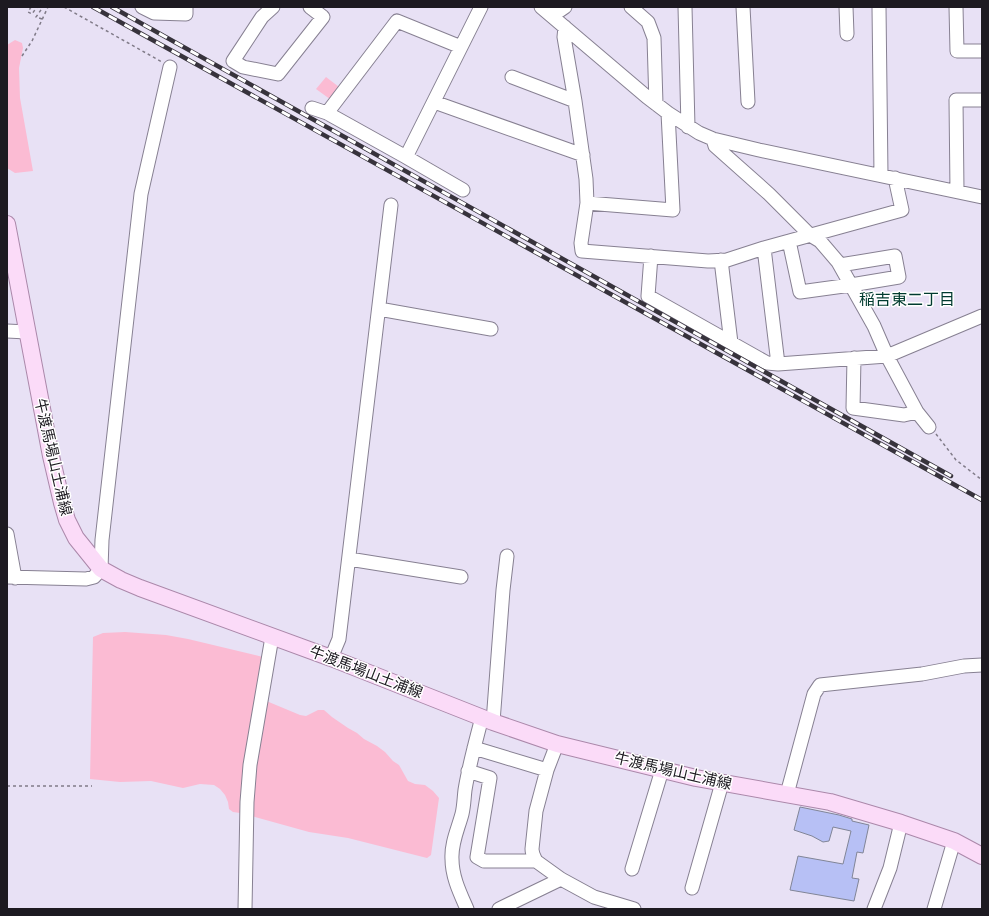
<svg xmlns="http://www.w3.org/2000/svg" width="989" height="916" font-family="'Sofia Sans Condensed','Noto Sans JP',sans-serif">
<style>
.green{fill:#fbbbd3}
.building{fill:#b7c0f5;stroke:#818597}
.lines{fill:none;stroke-linecap:round;stroke-linejoin:round}
.minor-casing{stroke:#878092;stroke-width:15}
.major-casing{stroke:#ab88aa;stroke-width:18}
.path{stroke:#807b88;stroke-width:1.5;stroke-dasharray:3 3;stroke-linecap:butt}
.minor{stroke:#fff;stroke-width:13}
.major{stroke:#fbdbf8;stroke-width:16}
.rail-casing{stroke:#37333c;stroke-width:4.5}
.rail{stroke:#fff;stroke-width:3;stroke-dasharray:9;stroke-linecap:butt}
.labels{text-anchor:middle;stroke-width:3;stroke-linejoin:round;paint-order:stroke}
.street-label{font-size:15px;fill:#1d1a21;stroke:#fff}
.neighbourhood-label{font-size:16px;fill:#003b2f;stroke:#fff}
</style>
<rect width="100%" height="100%" fill="#e8e1f5"/>
<!-- green -->
<path class="green" d="M15,40L22,43L23,48L19,68L20,98L33,171L15,173L7,168V45Z
M326,77L343,90L334,102L316,89Z
M125,632L166,635L188,639L263,657L240,813L233,812L229,809L228,802L225,795L220,789L214,785L200,784L183,788L151,781L120,782L90,779L93,637L103,633Z
M264,700L300,715L306,716L318,710H324L332,717L348,728L357,733L364,739L377,746L385,752L393,761L399,765L408,781L415,784L425,785L433,791L439,798L431,855L427,858L348,838L309,832L255,817L248,814Z"/>
<!-- building -->
<path class="building" d="M800,807L839,815L852,819V821L869,825L863,853L857,852L852,878L859,879L854,901L790,890L798,856L843,864L851,831L833,827L829,841L823,842L812,836L794,830Z"/>
<g class="lines">
<defs>
<path id="minor" d="M142,7L154,13L186,14V7
M273,7L262,17L233,61L243,67L278,74L323,17L310,7
M541,7L647,97L668,113L699,133L713,139L759,150L982,197
M631,7L648,22L654,38L656,104
M685,7L688,127
M743,7L748,102
M846,7L847,34
M879,7L881,175
M956,7L957,51H982
M552,16L565,7
M565,27L564,37L575,101L586,179L587,203L581,243L582,251L708,261L727,260L764,248L902,210L895,178
M512,77L575,101
M434,102L583,155
M312,108L327,113L406,157L481,7
M327,113L397,21L461,47
M713,139L715,146L769,194L810,235L820,241L838,262L874,326L887,356L917,412L929,427
M406,157L463,190
M957,191L956,100H982
M587,203L673,210L668,113
M789,241L800,292L851,285L899,277L895,256L840,265
M764,248L778,364
M651,256L648,296L767,363L778,364L887,356L982,316
M721,260L731,343
M379,309L491,329
M7,331L27,332
M854,358L853,408L904,415L917,412
M7,534L15,578
M349,559L461,577
M7,577L86,579L94,577L101,569L102,540L141,194L170,67
M331,658L339,639L391,205
M493,722L503,590L507,556
M557,744L547,770L536,811L532,849C532,854 534,857 536,861L561,879L594,897L634,909
M474,748L547,770
M468,771L490,778L477,857L484,861H536
M787,794L814,694L820,685L922,674L964,666L982,665
M632,869L662,770
M692,888L722,783
M245,909L247,802L250,765L272,637
M467,909C460,893 452,877 452,859C451,843 458,829 462,814C464,806 464,798 465,790C469,765 476,741 482,717
M499,909L561,879
M874,909L890,868L901,823
M934,909L954,841"/>
<path id="major" d="M7,224L51,456L62,503L67,520L76,538L101,569L121,580L140,588L331,658L493,722L557,744L696,778L830,802L901,823L954,841L982,856"/>
</defs>
<!-- minor casing -->
<use href="#minor" class="minor-casing"/>
<!-- major casing -->
<use href="#major" class="major-casing"/>
<!-- path -->
<path class="path" d="M31,7L28,12L32,14L37,7
M64,7L162,62
M42,19L36,17L43,7
M22,56L32,41L48,7
M936,434L956,460L982,480
M7,786H92"/>
<!-- minor -->
<use href="#minor" class="minor"/>
<!-- major -->
<use href="#major" class="major"/>
<defs>
<path id="rail" d="M93,7L982,500
M112,7L951,476"/>
</defs>
<!-- rail casing -->
<use href="#rail" class="rail-casing"/>
<!-- rail -->
<use href="#rail" class="rail"/>
</g>
<g class="labels">
<!-- street labels -->
<g class="street-label">
<text transform="translate(53 457) rotate(77)" y="5">牛渡馬場山土浦線</text>
<text transform="translate(366 672) rotate(21)" y="5">牛渡馬場山土浦線</text>
<text transform="translate(673 771) rotate(13)" y="5">牛渡馬場山土浦線</text>
</g>
<!-- neighbourhood labels -->
<g class="neighbourhood-label">
<text x="907" y="305">稲吉東二丁目</text>
</g>
</g>
<!-- border -->
<rect width="989" height="916" fill="none" stroke="#1d1a21" stroke-width="16"/>
</svg>
